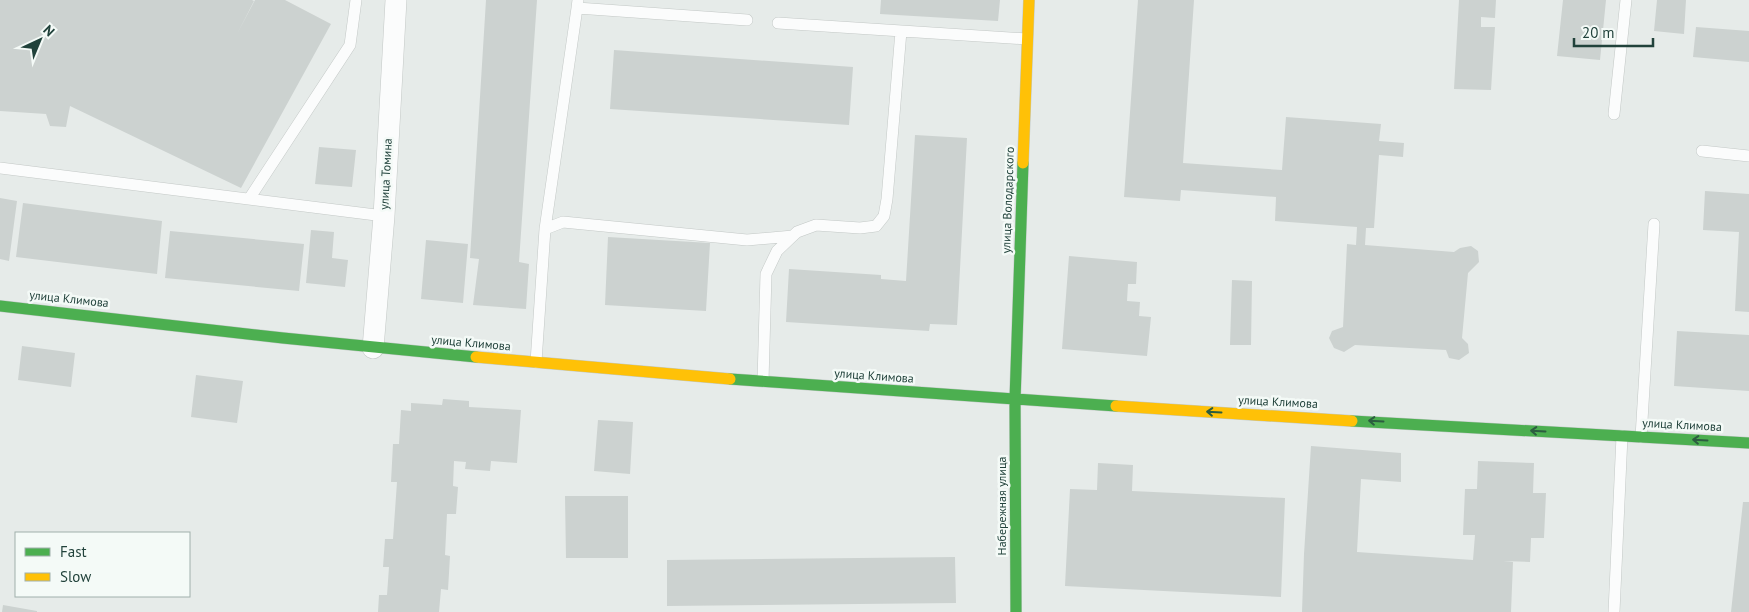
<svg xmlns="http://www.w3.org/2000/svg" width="1749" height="612" font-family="'PT Sans',sans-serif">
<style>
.building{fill:#ccd2d0}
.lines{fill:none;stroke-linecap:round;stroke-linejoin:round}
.lane-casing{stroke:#c3c8c6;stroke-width:12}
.street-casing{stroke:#c3c8c6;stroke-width:22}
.fast-casing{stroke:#c1c9c6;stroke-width:12}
.slow-casing{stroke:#c1c9c6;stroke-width:12}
.lane{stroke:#fbfcfc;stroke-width:11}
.street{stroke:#fbfcfc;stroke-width:21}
.fast{stroke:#4caf50;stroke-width:11}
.slow{stroke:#ffc107;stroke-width:11}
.oneway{stroke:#2c5d40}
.labels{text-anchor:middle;stroke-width:5;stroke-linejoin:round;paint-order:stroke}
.street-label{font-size:12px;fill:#21423b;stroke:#f4faf7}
</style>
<rect width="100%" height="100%" fill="#e6ebe9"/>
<!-- building -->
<path class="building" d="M0,0H252L254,1L237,34L255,0H285L331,24L241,188L70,106L66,127L50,126L46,114L0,111Z
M486,0H537L519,262L529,264L526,309L473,305L479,259L470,258Z
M881,0H1000L998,21L880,14Z
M1138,0H1194L1183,163L1282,170L1286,117L1381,124L1379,141L1404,143L1403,157L1379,155L1374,228H1366L1365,245L1454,252L1460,248L1471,246L1478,251L1479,262L1468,273L1462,338L1468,344L1469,353L1459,360L1449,358L1446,350L1355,345L1344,352L1334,348L1329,338L1332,331L1343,327L1347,244L1356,245L1357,227L1275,221L1276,197L1181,190L1180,201L1124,197Z
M1459,0H1496L1495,18L1481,17V27H1495L1491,90L1454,89Z
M1563,0H1606L1600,60L1557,56Z
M1657,0H1686L1684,34L1654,31Z
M1696,27L1749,31V62L1693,57Z
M614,50L853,67L849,125L610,109Z
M915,135L967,138L957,325L930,324L929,331L786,322L789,269L881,275V279L906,281Z
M319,147L356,150L352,187L315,184Z
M1705,191L1749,194V312L1735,311L1739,232L1703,230Z
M0,198L17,201L9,261L0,259Z
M23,203L162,221L157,274L16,257Z
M311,230L334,232L332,258L348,260L345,287L306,283Z
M170,231L304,244L299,291L165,278Z
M608,237L710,243L706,311L605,305Z
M426,240L468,244L463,303L421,299Z
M1069,256L1137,262L1136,284H1128L1127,301L1140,302L1139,316L1151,317L1147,356L1062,349Z
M1232,280L1252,281L1251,345H1230Z
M1677,331L1749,335V391L1674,386Z
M22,346L75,353L71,387L18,380Z
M196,375L243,381L237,423L191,417Z
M443,399L469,401V407L521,410L517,463L491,461L490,471L465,469L466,462L454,461L453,486L458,487L456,514H447L445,555L450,556L448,590L441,589L439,612H378L379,595H387L389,567H383L385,539H393L397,482H391L393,444H399L401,410L411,411V403L442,405Z
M598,420L633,422L630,474L594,471Z
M1311,446L1401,453V482L1361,479L1357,552L1473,560L1475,535H1463L1465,489H1477L1478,461L1534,463L1533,493H1546L1544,538H1531L1530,562L1503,561L1513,562L1511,612H1302L1304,554Z
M1098,463L1133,465L1132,491L1285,498L1281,597L1065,586L1070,489L1097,490Z
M565,496H628V558H566Z
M1743,502H1749V612H1731Z
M955,557L956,603L667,606V560Z
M3,605L37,611V612H2Z"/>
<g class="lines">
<defs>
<path id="lane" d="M578,0L577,8L747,20
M778,23L1027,39
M1614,114L1626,0
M1702,151L1749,156
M0,168L384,216
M249,199L350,45L356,0
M545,229L563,222L747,240L793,236
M536,362L545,229L577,8
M763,381L766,274L777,251L797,232L816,225L860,228L876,226L884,216L887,199L901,31
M1641,437L1654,224
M1614,612L1622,436"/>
<path id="street" d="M373,348L384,216L396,0"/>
<path id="fast" d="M0,306L283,338L476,357
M730,379L1116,406
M1352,421L1749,443
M1016,612L1015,400L1023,163"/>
<path id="slow" d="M1023,163L1029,0
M476,357L730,379
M1116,406L1352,421"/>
</defs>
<!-- lane casing -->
<use href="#lane" class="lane-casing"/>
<!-- street casing -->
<use href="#street" class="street-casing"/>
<!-- fast casing -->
<use href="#fast" class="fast-casing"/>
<!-- slow casing -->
<use href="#slow" class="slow-casing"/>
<!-- lane -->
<use href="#lane" class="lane"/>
<!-- street -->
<use href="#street" class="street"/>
<!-- fast -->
<use href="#fast" class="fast"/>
<!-- slow -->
<use href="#slow" class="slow"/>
</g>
<!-- one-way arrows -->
<defs><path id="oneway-shaft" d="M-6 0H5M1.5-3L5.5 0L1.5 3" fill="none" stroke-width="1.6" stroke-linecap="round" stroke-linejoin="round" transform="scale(1.25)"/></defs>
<g class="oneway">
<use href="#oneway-shaft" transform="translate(1214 412) rotate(-177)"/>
<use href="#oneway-shaft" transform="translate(1376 421) rotate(-177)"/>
<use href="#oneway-shaft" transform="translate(1538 431) rotate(-177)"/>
<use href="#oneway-shaft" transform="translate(1700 440) rotate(-177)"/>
</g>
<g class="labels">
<!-- street labels -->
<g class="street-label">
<text transform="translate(386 174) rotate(-87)" y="4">улица Томина</text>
<text transform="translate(1008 200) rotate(-88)" y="4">улица Володарского</text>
<text transform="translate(69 299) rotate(6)" y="4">улица Климова</text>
<text transform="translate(471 343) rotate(5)" y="4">улица Климова</text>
<text transform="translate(874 376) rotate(4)" y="4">улица Климова</text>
<text transform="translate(1278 402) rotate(3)" y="4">улица Климова</text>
<text transform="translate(1682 425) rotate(3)" y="4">улица Климова</text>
<text transform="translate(1002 506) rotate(-90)" y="4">Набережная улица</text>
</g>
</g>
<!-- legend -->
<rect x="15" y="532" width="175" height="65" fill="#f4faf7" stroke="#a0b0ac"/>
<rect x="25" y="548" width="25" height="8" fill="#4caf50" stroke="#a0b0ac"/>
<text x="60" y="557" font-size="15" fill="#21423b">Fast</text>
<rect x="25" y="573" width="25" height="8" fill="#ffc107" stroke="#a0b0ac"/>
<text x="60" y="582" font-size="15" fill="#21423b">Slow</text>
<!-- north arrow -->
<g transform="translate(40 40) rotate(44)" stroke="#f4faf7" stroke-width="4" paint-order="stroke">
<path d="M0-4L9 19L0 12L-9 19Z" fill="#21423b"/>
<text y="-8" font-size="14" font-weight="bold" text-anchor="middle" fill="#21423b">N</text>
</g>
<!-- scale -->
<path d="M1574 38v8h79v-8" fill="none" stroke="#21423b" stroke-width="2.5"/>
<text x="1582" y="38" font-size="15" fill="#21423b" stroke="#f4faf7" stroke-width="4" paint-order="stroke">20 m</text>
</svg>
